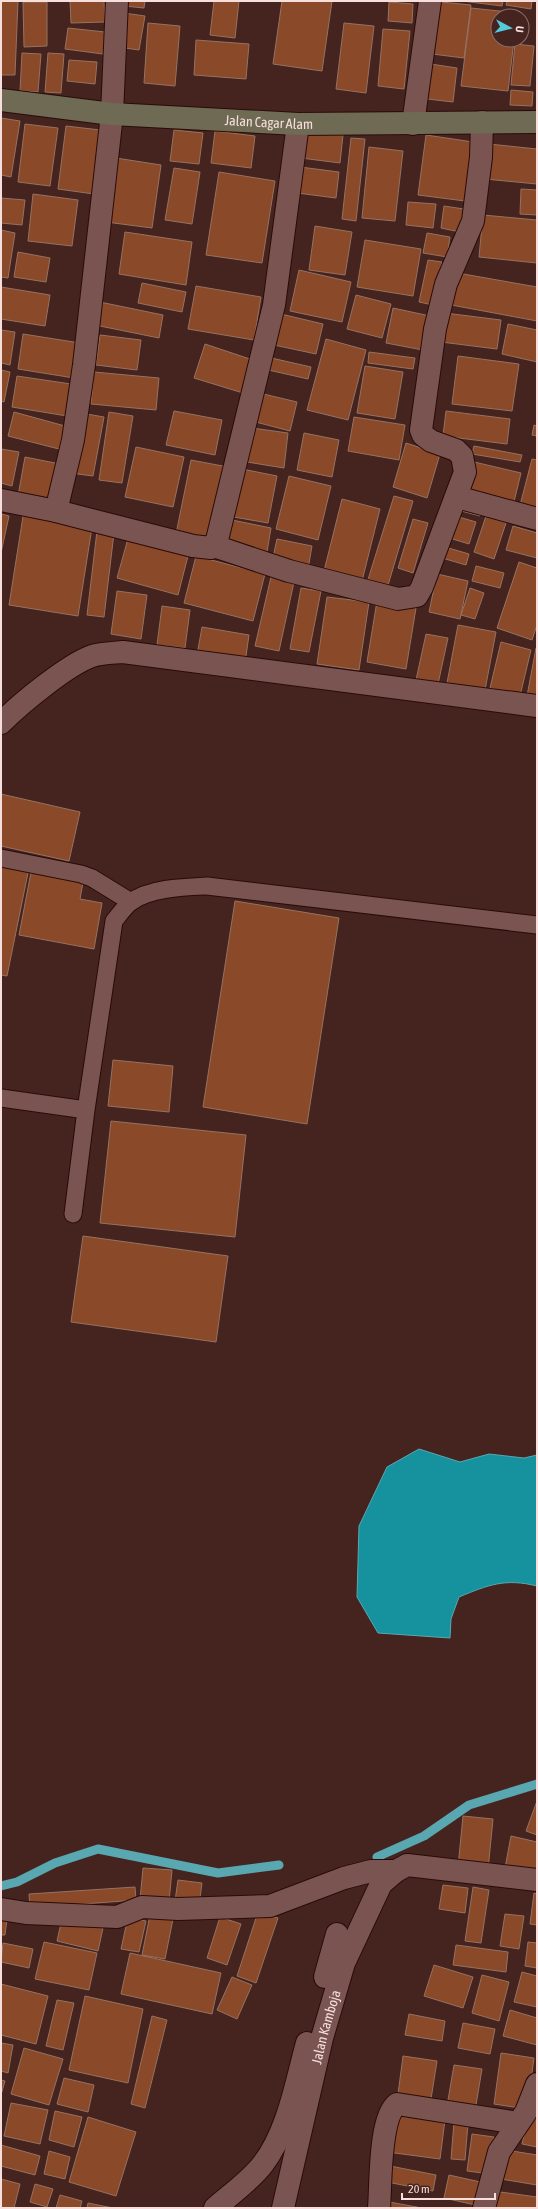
<svg xmlns="http://www.w3.org/2000/svg" width="538" height="2209" font-family="'Asap Condensed',sans-serif">
<style>
.water{fill:#16919e;stroke:#59a8b1}
.lines{fill:none;stroke-linecap:round;stroke-linejoin:round}
.stream{stroke:#59a8b1;stroke-width:9}
.building{fill:#8a4928;stroke:#967261}
.lane-casing{stroke:#2a0b09;stroke-width:19}
.street-casing{stroke:#2a0b09;stroke-width:24}
.secondary-casing{stroke:#2a0b09;stroke-width:24}
.lane{stroke:#7a5450;stroke-width:17}
.street{stroke:#7a5450;stroke-width:22}
.secondary{stroke:#6e6a53;stroke-width:22}
.labels{text-anchor:middle;stroke-width:3.5;stroke-linejoin:round;paint-order:stroke}
.street-label{font-size:14px;fill:#f6dfdc;stroke:#452420}
</style>
<rect width="100%" height="100%" fill="#452420"/>
<!-- water -->
<path class="water" d="M419,1449L460,1462L489,1454L524,1458L537,1455V1586C505,1578 488,1585 459,1597L451,1619L450,1638L378,1633L357,1597L359,1526L387,1467Z"/>
<g class="lines">
<!-- stream -->
<path class="stream" d="M377,1857L424,1836L469,1805L537,1784
M1,1886L17,1882L55,1863L98,1849L218,1873L279,1865"/>
</g>
<!-- building -->
<path class="building" d="M1,1H18L15,75H1Z
M70,1H104L105,22L71,23Z
M124,1H145L144,8L124,6Z
M214,1H239L235,38L210,35Z
M282,1H332L322,71L273,64Z
M431,1L471,5L464,58L424,53Z
M462,1H503L502,6Z
M507,1H532L531,9L506,5Z
M23,2H47V46L24,47Z
M389,2L413,4L412,23L388,21Z
M471,8L518,13L517,16H498V40H514L508,91L461,86Z
M124,13L145,16L139,50L118,47Z
M148,23L180,26L175,86L144,83Z
M344,23L374,26L366,93L336,89Z
M68,28L105,32L103,54L65,49Z
M383,29L410,31L404,89L378,86Z
M196,40L249,44L246,79L194,75Z
M515,44L534,46L530,86L511,85Z
M22,53L41,54L38,92L20,91Z
M48,53L64,54L61,93L45,92Z
M69,60L97,62L95,84L67,81Z
M424,63L457,68L453,102L419,98Z
M511,90L533,92L532,106L510,105Z
M1,118L20,121L11,177L1,175Z
M25,124L58,128L50,186L18,182Z
M66,126L109,131L101,195L58,189Z
M174,130L203,133L199,164L170,161Z
M304,130L343,135L340,163L301,158Z
M215,131L255,136L251,168L211,163Z
M426,135L473,142L465,201L418,195Z
M351,138L365,139L356,221L342,219Z
M489,144L537,149V184L485,179Z
M369,147L403,151L395,221L362,218Z
M116,158L161,165L152,228L106,222Z
M300,167L339,172L336,198L297,193Z
M174,168L200,172L192,224L165,220Z
M219,172L275,181L262,263L206,255Z
M521,189L537,190V215L520,214Z
M33,194L78,200L72,246L28,241Z
M1,198L25,200L22,225L1,223Z
M408,202L436,204L433,228L406,225Z
M444,206L464,209L460,232L441,228Z
M483,215L537,220V263L479,257Z
M315,226L352,232L345,275L309,270Z
M1,230L15,233L8,278L1,277Z
M125,232L192,242L186,285L119,274Z
M427,233L450,237L447,257L423,253Z
M365,240L421,249L413,296L357,287Z
M18,252L50,258L46,282L14,277Z
M428,260L442,262L433,305L419,302Z
M299,270L351,282L342,322L290,311Z
M452,272L537,287V321L446,304Z
M142,283L186,292L182,312L138,303Z
M196,286L261,297L254,340L188,329Z
M1,287L50,295L45,326L1,319Z
M356,295L391,304L382,338L347,329Z
M95,301L163,315L159,338L90,324Z
M393,308L430,316L423,350L386,343Z
M445,313L501,320L497,349L441,342Z
M281,314L323,324L316,354L274,345Z
M508,324L537,330V362L502,354Z
M1,330L15,332L10,365L1,363Z
M23,334L80,343L74,378L18,369Z
M100,335L141,340L137,370L96,365Z
M326,339L366,350L348,420L307,410Z
M205,344L253,360L243,393L194,378Z
M369,352L415,358L413,369L368,363Z
M458,356L519,364L512,411L452,404Z
M267,357L311,367L308,379L264,369Z
M365,366L403,372L395,419L357,413Z
M1,370L10,372L4,402L1,401Z
M94,372L159,378L156,410L91,404Z
M17,376L71,384L67,416L12,407Z
M255,392L297,402L290,431L248,420Z
M174,411L222,420L215,455L166,445Z
M446,411L510,419L507,444L443,436Z
M14,412L65,426L59,449L8,436Z
M109,412L133,416L122,483L99,480Z
M81,413L104,417L93,476L70,473Z
M354,417L405,425L399,460L348,451Z
M534,425L537,426V436L532,435Z
M252,428L288,433L284,468L247,462Z
M304,433L339,440L332,477L297,470Z
M406,443L440,454L427,498L393,487Z
M474,446L522,455L520,462L472,454Z
M136,447L184,457L173,507L125,497Z
M1,449L19,452L12,486L1,483Z
M25,457L60,464L53,502L18,496Z
M532,459L537,460V503L533,517L518,513Z
M191,460L228,467L212,547L175,539Z
M470,461L521,473L512,510L461,498Z
M237,468L277,476L268,523L228,516Z
M289,476L331,486L318,540L276,529Z
M394,496L413,501L386,592L366,586Z
M342,499L380,509L362,581L324,571Z
M455,505L481,512L480,516L454,509Z
M24,510L93,521L78,616L9,605Z
M487,513L507,520L494,559L474,552Z
M1,514L9,516L1,553Z
M452,515L476,522L469,544L446,537Z
M413,519L428,523L413,573L398,568Z
M232,520L271,528L266,558L226,550Z
M513,526L537,533V558L506,550Z
M97,531L114,533L104,617L87,615Z
M129,535L189,552L178,595L117,578Z
M277,539L312,546L308,569L272,562Z
M445,547L469,554L466,565L442,558Z
M196,556L265,574L253,621L184,603Z
M519,562L537,568V625L532,640L497,628Z
M476,566L504,573L500,588L472,581Z
M437,574L468,581L460,619L429,612Z
M271,577L294,582L279,651L255,646Z
M301,588L321,591L309,652L290,649Z
M470,588L484,593L475,619L461,615Z
M117,591L147,595L141,639L111,634Z
M327,597L369,602L359,670L317,664Z
M377,601L416,608L406,669L367,662Z
M162,606L190,610L185,648L157,645Z
M458,625L496,632L485,690L447,683Z
M202,627L249,635L245,663L197,655Z
M426,634L448,638L438,684L416,680Z
M501,642L531,650L520,696L490,688Z
M536,648H537V698L527,696Z
M1,794L80,812L69,861L1,846Z
M1,863L29,868L7,976L1,975Z
M32,867L84,877L80,899L102,903L94,949L19,935Z
M235,901L339,918L307,1124L203,1107Z
M113,1060L173,1066L169,1112L108,1106Z
M111,1121L246,1135L235,1237L100,1223Z
M83,1236L228,1256L216,1342L71,1322Z
M537,1801V1835L526,1831Z
M463,1816L493,1819L488,1870L458,1867Z
M511,1836L537,1842V1875L505,1868Z
M143,1868L172,1870L169,1902L140,1900Z
M178,1880L202,1883L199,1905L175,1901Z
M443,1885L468,1888L465,1913L439,1909Z
M135,1887L136,1900L30,1908L29,1894Z
M473,1887L489,1890L481,1943L465,1941Z
M534,1893L537,1894V1925L530,1924Z
M258,1912L278,1918L256,1983L237,1976Z
M505,1914L524,1916L519,1949L500,1946Z
M150,1915L173,1919L165,1959L142,1955Z
M128,1917L146,1921L139,1952L121,1949Z
M220,1917L241,1924L227,1965L207,1958Z
M1,1918L7,1919L5,1935H1Z
M62,1919L103,1928L98,1951L57,1941Z
M44,1942L97,1953L89,1990L35,1979Z
M528,1942L537,1943V1968L525,1966Z
M3,1943L33,1949L29,1968L1,1962Z
M456,1945L508,1952L506,1972L453,1965Z
M130,1953L221,1973L212,2014L121,1994Z
M434,1965L473,1977L463,2008L424,1996Z
M522,1972L537,1976V2007L514,2002Z
M482,1975L509,1982L499,2021L472,2013Z
M232,1977L252,1985L237,2019L217,2010Z
M1,1984L48,1996L36,2044L1,2035Z
M85,1996L143,2009L128,2083L69,2070Z
M57,2000L74,2003L63,2050L46,2046Z
M510,2010L537,2018V2045L503,2036Z
M409,2014L445,2021L442,2041L405,2035Z
M152,2016L167,2020L145,2108L131,2104Z
M463,2023L495,2029L490,2054L458,2048Z
M1,2043L13,2045L8,2073L1,2071Z
M24,2048L63,2059L49,2105L11,2094Z
M501,2053L534,2058L527,2109L494,2104Z
M403,2056L437,2061L431,2099L398,2094Z
M454,2065L482,2069L475,2111L447,2106Z
M64,2078L94,2085L88,2112L57,2104Z
M1,2080L5,2081L1,2095Z
M11,2103L48,2110L40,2144L4,2136Z
M55,2111L82,2117L74,2147L49,2140Z
M392,2114L445,2120L440,2159L387,2152Z
M88,2117L136,2132L116,2196L69,2182Z
M528,2118L537,2120V2147L522,2144Z
M454,2122L468,2123L465,2160L451,2159Z
M472,2134L494,2137L490,2174L467,2171Z
M1,2145L40,2156L35,2175L1,2166Z
M506,2150L537,2155V2185L501,2179Z
M49,2151L70,2157L65,2179L44,2174Z
M385,2165L436,2175L433,2191L382,2181Z
M449,2175L485,2183L480,2206L444,2198Z
M1,2179L20,2184L14,2208H1Z
M35,2184L53,2189L47,2207L30,2202Z
M493,2191L537,2197V2208H491Z
M60,2195L82,2201L80,2208H56Z
M384,2201L422,2208H383Z
M88,2203L113,2208H87Z"/>
<g class="lines">
<defs>
<path id="lane" d="M1,858L81,874L92,878L131,902
M1,1098L86,1110L114,921C119,915 125,906 131,902C149,888 185,887 207,886L537,925
M73,1214L86,1110"/>
<g id="street">
<path d="M413,124L430,1"/>
<path d="M457,497L537,519"/>
<path d="M1,500L56,511L193,546L211,548L217,540L274,305L298,124"/>
<path d="M56,511L73,440L84,365L112,114L117,1"/>
<path d="M214,546L289,571L398,599L417,596L422,587L465,472L462,456L456,450L431,441L423,435L421,430L435,329L446,284L473,221L481,157L482,122"/>
<path d="M1,723C20,704 67,665 92,656C102,653 113,653 123,652L537,706"/>
<path d="M1,1909L26,1913L117,1917L142,1907L178,1909L270,1906L344,1878L371,1871H396"/>
<path d="M325,1977L337,1934"/>
<path d="M215,2208C231,2194 250,2181 263,2164C288,2131 296,2083 307,2043"/>
<path id="s1" d="M283,2208L322,2038L344,1963L381,1884L396,1871L407,1865L537,1880"/>
<path d="M379,2208C381,2184 379,2118 397,2104L518,2123"/>
<path d="M484,2208L499,2152L526,2112L537,2084"/>
</g>
<g id="secondary">
<path id="s2" d="M1,100L112,114L298,124L537,122"/>
</g>
</defs>
<!-- lane casing -->
<use href="#lane" class="lane-casing"/>
<!-- street casing -->
<use href="#street" class="street-casing"/>
<!-- secondary casing -->
<use href="#secondary" class="secondary-casing"/>
<!-- lane -->
<use href="#lane" class="lane"/>
<!-- street -->
<use href="#street" class="street"/>
<!-- secondary -->
<use href="#secondary" class="secondary"/>
</g>
<g class="labels">
<!-- street labels -->
<g class="street-label">
<text dy="5" stroke="none"><textPath href="#s2" startOffset="269">Jalan Cagar Alam</textPath></text>
<text dy="5" stroke="none"><textPath href="#s1" startOffset="186">Jalan Kamboja</textPath></text>
</g>
</g>
<!-- border -->
<rect width="538" height="2209" fill="none" stroke="#f6dfdc" stroke-width="4"/>
<!-- north arrow -->
<g transform="translate(510 28) rotate(97)"><circle r="19" fill="#452420" stroke="#8c6f6b"/>
<path d="M0-3L7 15L0 10L-7 15Z" fill="#52cbda"/>
<text y="-6" font-size="11" font-weight="bold" text-anchor="middle" fill="#f6dfdc">U</text>
</g>
<!-- scale -->
<path d="M402 2193v6h93v-6" fill="none" stroke="#f6dfdc" stroke-width="2"/>
<text x="408" y="2193" font-size="12" fill="#f6dfdc" stroke="#452420" stroke-width="3" paint-order="stroke">20 m</text>
</svg>
